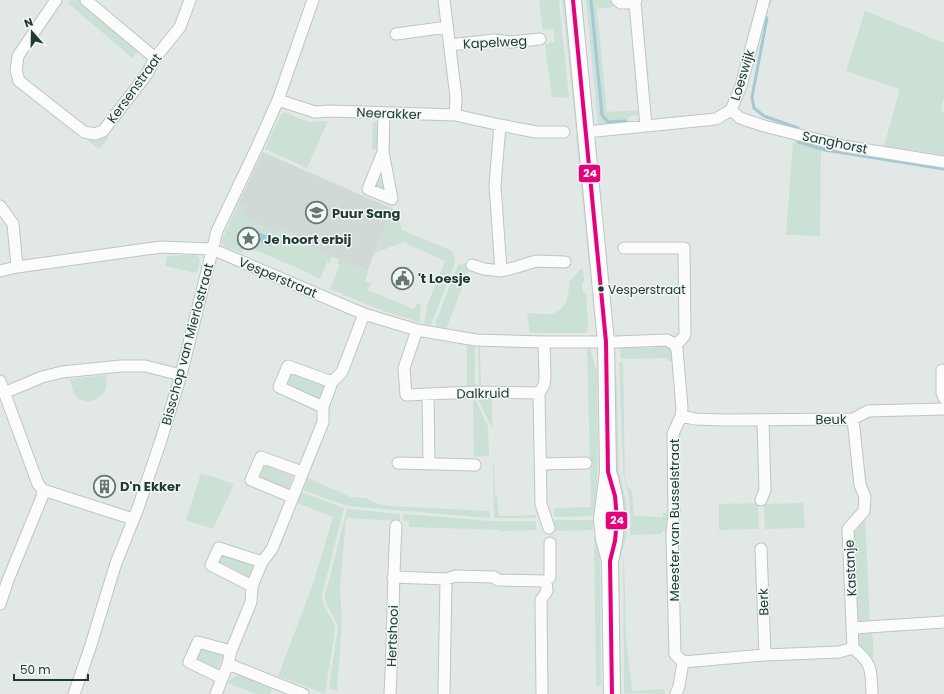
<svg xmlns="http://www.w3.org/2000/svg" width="944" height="694" font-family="Poppins,sans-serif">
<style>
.built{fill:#d0d9d6}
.green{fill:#cbe1d5}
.water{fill:#a4c8d5}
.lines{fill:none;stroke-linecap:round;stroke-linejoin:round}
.stream{stroke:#a4c8d5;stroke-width:3}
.street-casing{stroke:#bfc5c3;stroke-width:13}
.secondary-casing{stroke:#bec6c3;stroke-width:18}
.street{stroke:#fbfcfb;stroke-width:11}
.secondary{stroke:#fbfcfb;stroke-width:16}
.bus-1-casing{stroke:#f0f7f5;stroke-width:7}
.bus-1{stroke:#e5007d;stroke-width:4}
.bus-dot{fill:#213a36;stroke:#f0f7f5;stroke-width:1.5}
.labels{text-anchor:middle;stroke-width:3;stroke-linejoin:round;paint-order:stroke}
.bus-label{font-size:12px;fill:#213a36;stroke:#f0f7f5;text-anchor:start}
.street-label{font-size:13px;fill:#213a36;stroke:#f0f7f5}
.poi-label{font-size:13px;font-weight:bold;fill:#213a36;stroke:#f0f7f5;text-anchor:start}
.line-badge{stroke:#f0f7f5;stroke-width:1.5}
.badge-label{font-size:11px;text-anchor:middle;font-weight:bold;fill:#fff}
</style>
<rect width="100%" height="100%" fill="#e2e8e6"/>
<!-- built -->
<path class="built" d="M263,152L393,209L367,271L296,242L298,237L282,230L280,233L241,217L245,207L238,204Z"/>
<!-- green -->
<path class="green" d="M71,0H81L139,50L132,58L68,3Z
M539,0H559L569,98L552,97L545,44L555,42L553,29L543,30Z
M562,0H568L581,129L576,128Z
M577,0H582L593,124L591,123Z
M586,0H612L613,7L597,9L607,112L638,110V115L630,116L627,120V124L598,125Z
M865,11L944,43V98L941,109L944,114V155L884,146L900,89L846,71Z
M284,112L309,122L328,121L307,168L265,149L280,116Z
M373,122H377V149H372Z
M105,134L109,138L99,149L87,140Z
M577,134H581L594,265H589L576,136Z
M793,142L821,148L820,236L786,235Z
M379,178L383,179L384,187L382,191L375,187Z
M238,204L245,207L241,217L280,233L281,230L298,237L297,242L332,257L330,263L327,262L320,279L307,272L245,246L242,253L224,246L222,244V240Z
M393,209L397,210L402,230L452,251L455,262L431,325L424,324L428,303L445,261L403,242L375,253Z
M197,255L200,260L197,273L165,266L167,256Z
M339,259L368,272L365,281L371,283L368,290L414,309L417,304H420L421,307L419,322L381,310L330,289L340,265L337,264Z
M465,263L471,265L446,329L437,326L435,324L458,265Z
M583,267L584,282L582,283L583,293H586L588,321L587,333H530L527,313C534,313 543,315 550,314C567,311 569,296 569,282Z
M631,344L633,348H654L657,344H665L671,349L674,361H668V358L621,359L620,345Z
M467,345L475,346V387L467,388Z
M478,346H480L481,387H479Z
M587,347L590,349L597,372L598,464L595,516L554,517V508L591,507Z
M614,349L617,387L619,472L626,501L627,514L625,515H619L614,480Z
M619,362H623L625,480L628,488L632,490L634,516L663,517V513H671L669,531H663L660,534L630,535L631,523L629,498L623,472Z
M290,369L327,383L319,403L282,386Z
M106,375C106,379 107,385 106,388C103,399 89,404 79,399C73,396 72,386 70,379Z
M479,397H492V428L479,401Z
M473,399H475L488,427L489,456L474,457Z
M262,460L295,472L287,491L254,479Z
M493,461H494L495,494L497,497L499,516L536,515V518H494Z
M201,473L234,484L213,529L186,520Z
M308,478L350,497L366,498L378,504L389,506L490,511V518L347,506L303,490Z
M301,492L344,508L322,595C321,608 334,617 335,629L325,694L278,676L313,584L333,517L297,503Z
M758,503L759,529L719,530V504Z
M803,503L805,528L765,529L764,504Z
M347,509L400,514V521L346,518L340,589L342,623L337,691L329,689L338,627C335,616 325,607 325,596Z
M403,514L490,521H536V530L500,531L499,530L409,527V521H403Z
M865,515L870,623C864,622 859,622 856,615L853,533L854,528Z
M554,520H593V530L554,531Z
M619,520H625L627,521L626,538L619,563L621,686H616L615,562Z
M596,535L600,561L601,686H596L594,536Z
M221,551L258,564L251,580L215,564Z
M624,555L626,637L632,691L664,689L665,694L624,693L623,561Z
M872,630L874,657L873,658L858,646L857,637L861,632Z
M201,646L225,652L217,671L196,660Z
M239,675L272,688L270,694H256L228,683L230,679Z"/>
<!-- water -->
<path class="water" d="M254,231L290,243L291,244L287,245L279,242L269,246L251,237L252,232Z"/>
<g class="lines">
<!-- stream -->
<path class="stream" d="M591,0L602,115L608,122L626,121
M768,5L770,0
M767,18L752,97L754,108L764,116L798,128
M798,142L825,150L944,169"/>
<defs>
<path id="street" d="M56,0L18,56L16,70L19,81L84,132L95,134L103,131L147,74L155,58L180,27L190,0
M86,0L155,58
M444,0L456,97L455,115
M617,0L621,3H635
M636,0L635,3L646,126
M396,34L447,27
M450,45L494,40L511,42L540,39
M278,100L315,112L330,111L455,115L500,125L536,132H564
M731,110L740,118L764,126L843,146L944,162
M500,125L495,185L501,271
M586,132L716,119L731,110L741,86L764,0
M383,152L368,189L392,199L383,152L384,113
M0,206L13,224L17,267
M624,248H684L685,335L680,341L674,344
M472,265L484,269L501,271L517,267L536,261L565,262
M0,271L17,267L161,247L212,249L364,314L417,330L476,340L544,342H616L667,340L674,344L677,349L682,408L681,416L673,434L674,513L672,534L675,654L683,662L679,686L676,694
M417,330L404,368L406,395L476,392L539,393
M544,342L545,378L544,385L539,393L541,504L549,528
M942,370V393L944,398
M0,381L38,484L43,490
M4,393L42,377L62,372L121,366H145L181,375
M428,394L429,464
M323,407L279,387L288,366L332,382
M681,416L695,419L722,420L853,419L868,411L944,409
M853,419L860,485L865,497L864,511L848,529L853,648C873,664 871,670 872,694
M398,463L475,465
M541,464L586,463
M43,490L133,519
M292,497L251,480L261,457L302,472
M761,500L765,490L763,420
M761,549L765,655
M393,577L446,579L456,576L494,577L498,580L546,581
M252,586L211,565L219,548L262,562
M0,604L8,580L42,497L43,490
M853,628L944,622
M683,662L765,655L839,652L853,648
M228,664L303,694
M222,678L189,662L198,642L231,651
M444,693L446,579
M74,694L90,648L116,563L138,508L161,440L181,375L217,231L257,147L278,100L313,0
M216,694L228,664L231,651L251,602L252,586L262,562L272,549L323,422V407L332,382L342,372L364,314
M390,694C393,638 393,582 396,526
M542,694L541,600L547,591L546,581L550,577V543"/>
<path id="secondary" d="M573,0L606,342L608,472L602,519L604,539L610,561L612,694
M609,475C618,506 618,525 611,557"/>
</defs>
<!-- street casing -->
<use href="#street" class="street-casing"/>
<!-- secondary casing -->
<use href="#secondary" class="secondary-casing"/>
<!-- street -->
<use href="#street" class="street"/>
<!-- secondary -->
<use href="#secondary" class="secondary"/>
<defs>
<path id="bus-1" d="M573,0L606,342L608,472L615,496L617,519L615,541L610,561L612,694"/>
</defs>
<!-- bus-1 casing -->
<use href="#bus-1" class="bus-1-casing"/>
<!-- bus-1 -->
<use href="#bus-1" class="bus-1"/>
</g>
<!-- icons -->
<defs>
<symbol id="school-ring" viewBox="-11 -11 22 22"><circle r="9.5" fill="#f0f7f5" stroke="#657774" stroke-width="1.5"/><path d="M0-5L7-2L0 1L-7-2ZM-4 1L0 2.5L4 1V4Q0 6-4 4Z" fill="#657774"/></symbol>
<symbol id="sight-ring" viewBox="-11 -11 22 22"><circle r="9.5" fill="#f0f7f5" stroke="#657774" stroke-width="1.5"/><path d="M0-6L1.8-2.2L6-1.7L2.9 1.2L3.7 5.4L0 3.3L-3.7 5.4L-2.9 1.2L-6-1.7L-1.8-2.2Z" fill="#657774"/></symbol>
<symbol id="civic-ring" viewBox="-11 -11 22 22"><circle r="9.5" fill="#f0f7f5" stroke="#657774" stroke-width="1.5"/><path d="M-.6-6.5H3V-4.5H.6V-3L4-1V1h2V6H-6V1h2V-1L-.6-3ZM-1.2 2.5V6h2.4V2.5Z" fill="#657774"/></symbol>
<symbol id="building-ring" viewBox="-11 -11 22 22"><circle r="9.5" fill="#f0f7f5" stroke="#657774" stroke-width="1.5"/><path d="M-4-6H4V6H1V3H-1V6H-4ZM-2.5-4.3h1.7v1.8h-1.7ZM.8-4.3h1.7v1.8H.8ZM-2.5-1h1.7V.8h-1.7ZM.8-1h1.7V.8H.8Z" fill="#657774"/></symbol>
</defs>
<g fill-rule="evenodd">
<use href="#school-ring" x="304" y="200" width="25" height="25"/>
<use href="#sight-ring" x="236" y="226" width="25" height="25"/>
<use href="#civic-ring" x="390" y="266" width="25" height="25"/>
<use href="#building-ring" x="92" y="474" width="25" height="25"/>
</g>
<!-- markers -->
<circle class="bus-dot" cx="601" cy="289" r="3.5"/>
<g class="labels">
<!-- bus labels -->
<g class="bus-label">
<text x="608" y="294">Vesperstraat</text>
</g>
<!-- street labels -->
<g class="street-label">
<text transform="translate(495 42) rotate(-3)" y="5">Kapelweg</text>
<text transform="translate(742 75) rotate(-73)" y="5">Loeswijk</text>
<text transform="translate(134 88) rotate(-54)" y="5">Kersenstraat</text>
<text transform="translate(389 113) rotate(2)" y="5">Neerakker</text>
<text transform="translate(835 142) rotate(12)" y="5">Sanghorst</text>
<text transform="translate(278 277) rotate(23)" y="5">Vesperstraat</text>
<text transform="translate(187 344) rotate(-75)" y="5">Bisschop van Mierlostraat</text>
<text transform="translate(483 393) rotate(-1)" y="5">Dalkruid</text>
<text transform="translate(831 419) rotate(-1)" y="5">Beuk</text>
<text transform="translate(674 520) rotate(-90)" y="5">Meester van Busselstraat</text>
<text transform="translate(850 568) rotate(-93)" y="5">Kastanje</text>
<text transform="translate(763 602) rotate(-92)" y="5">Berk</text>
<text transform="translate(392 636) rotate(-88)" y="5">Hertshooi</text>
</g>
<!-- poi labels -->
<g class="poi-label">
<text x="332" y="218">Puur Sang</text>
<text x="264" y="244">Je hoort erbij</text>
<text x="418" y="283">'t Loesje</text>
<text x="120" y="491">D'n Ekker</text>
</g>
</g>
<g class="line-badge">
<rect x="578" y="164" width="23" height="19" rx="4" fill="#e5007d"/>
<rect x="605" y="511" width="23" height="19" rx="4" fill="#e5007d"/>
</g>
<g class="badge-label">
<text x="590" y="177">24</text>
<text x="617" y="524">24</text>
</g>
<!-- north arrow -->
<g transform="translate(32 32) rotate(340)" stroke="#f0f7f5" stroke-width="3" paint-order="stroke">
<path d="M0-3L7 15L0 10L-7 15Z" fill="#213a36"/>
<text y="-6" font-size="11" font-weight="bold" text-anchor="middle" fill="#213a36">N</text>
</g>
<!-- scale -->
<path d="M14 674v6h74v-6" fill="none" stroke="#213a36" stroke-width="2"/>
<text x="20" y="674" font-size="12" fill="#213a36" stroke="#f0f7f5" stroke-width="3" paint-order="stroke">50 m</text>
</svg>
